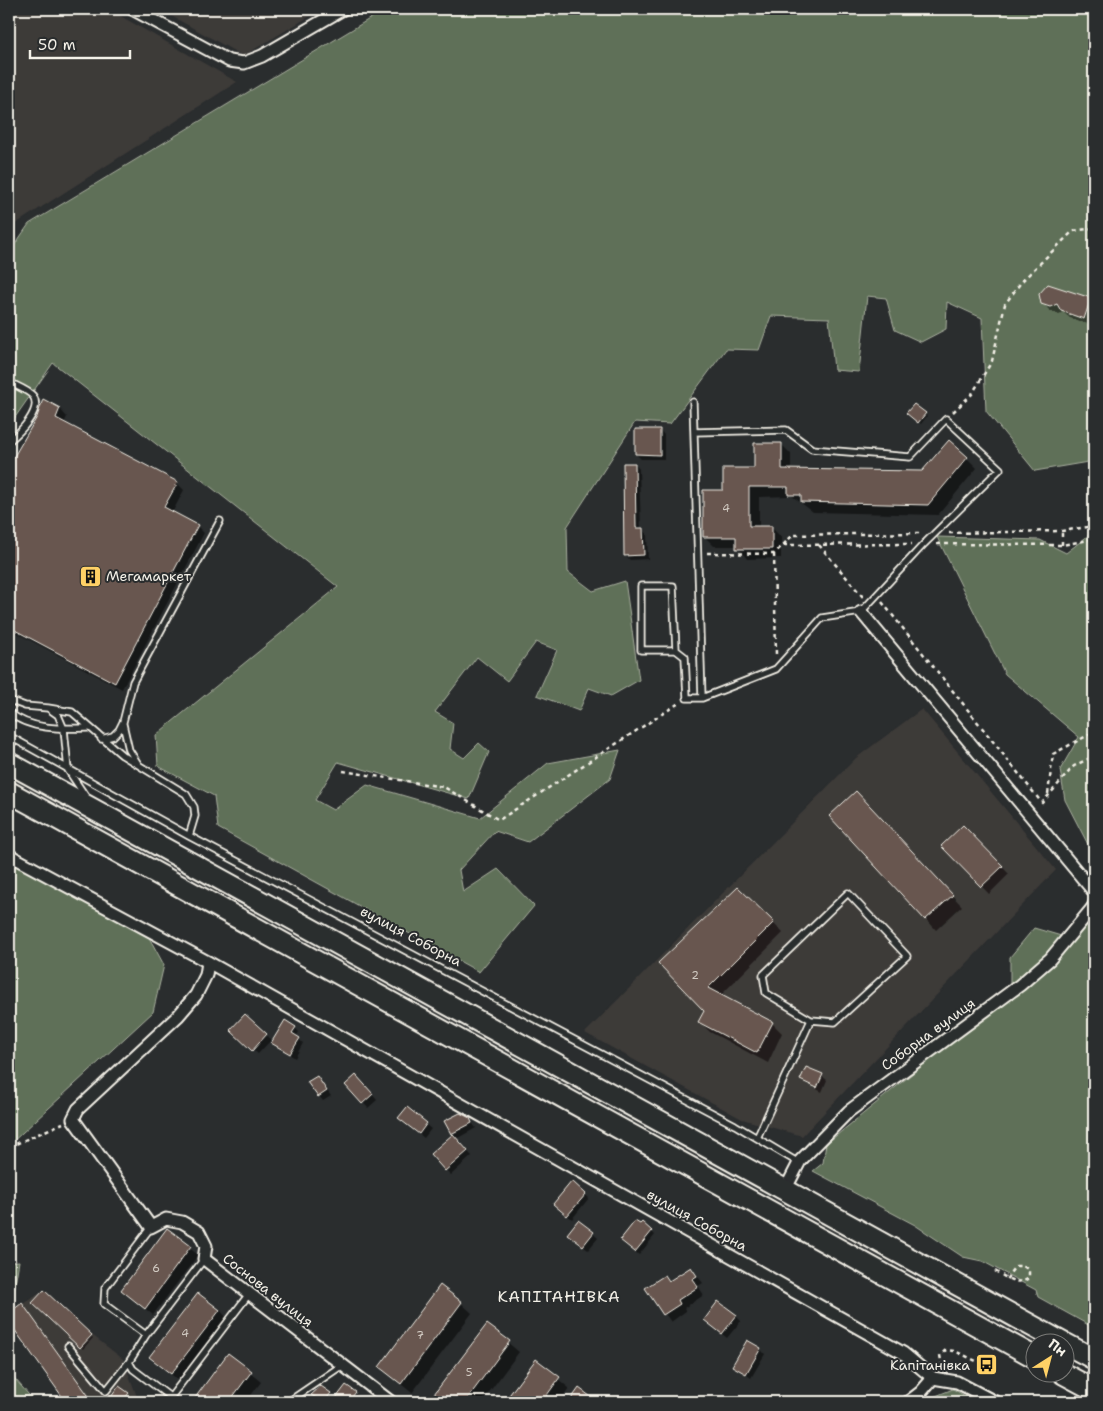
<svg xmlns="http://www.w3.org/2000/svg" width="1103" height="1411" font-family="'Shantell Sans',sans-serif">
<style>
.built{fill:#3d3a38}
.green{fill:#5f7058;stroke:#aab0a0}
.shadow{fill:#0007}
.building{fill:#685750;stroke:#f4f1e8}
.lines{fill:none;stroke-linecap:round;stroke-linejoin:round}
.lane-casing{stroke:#f4f1e8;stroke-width:9}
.street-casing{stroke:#f4f1e8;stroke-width:15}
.highway-casing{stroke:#f4f1e8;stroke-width:24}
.path{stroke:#f4f1e8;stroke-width:2.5;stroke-dasharray:4 4;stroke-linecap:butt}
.lane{stroke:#2a2d2e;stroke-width:5.5}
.street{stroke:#2a2d2e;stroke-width:11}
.highway{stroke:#2a2d2e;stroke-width:20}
.labels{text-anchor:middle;stroke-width:4;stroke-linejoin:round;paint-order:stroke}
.number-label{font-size:11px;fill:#d1cac2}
.poi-label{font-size:14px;fill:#f4f1e8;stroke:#2a2d2e;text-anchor:start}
.street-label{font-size:14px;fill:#f4f1e8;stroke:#2a2d2e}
.quarter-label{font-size:16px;letter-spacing:1px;fill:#f4f1e8;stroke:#2a2d2e}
</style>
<rect width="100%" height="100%" fill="#2a2d2e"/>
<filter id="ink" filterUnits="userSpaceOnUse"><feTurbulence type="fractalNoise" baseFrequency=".02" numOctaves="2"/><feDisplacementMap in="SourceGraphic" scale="10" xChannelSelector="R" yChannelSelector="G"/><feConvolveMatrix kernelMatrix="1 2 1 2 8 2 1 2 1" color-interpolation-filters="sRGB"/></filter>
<g filter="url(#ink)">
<!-- built -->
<path class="built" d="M9,9H108L237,82L9,228Z
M159,9H322L243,56Z
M922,709L1056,870L802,1136L742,1119L585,1033L856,758Z
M44,1290L92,1335L123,1359L139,1402H66L9,1322V1313Z"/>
<!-- green -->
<path class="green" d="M386,9H1094V461L1035,471L986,411L982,318L947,302L946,329L921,342L895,330L886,298L867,296L859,372L834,370L829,318L771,316L759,350L726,349L670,424L635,422L567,527L568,572L593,591L625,581L639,680L611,696L589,688L579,711L537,695L557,650L536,642L507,681L477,657L435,712L453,723L450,749L464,758L479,743L489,752L469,799L338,762L315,800L333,810L367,785L480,818L548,763L620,750L610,779L528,842L495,831L459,870L463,892L498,869L534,906L479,972L218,828L214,796L158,766L156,735L338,587L53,363L9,426V253L29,224Z
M1094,531V856L1065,800L1060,770L1079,737L1005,674L937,537L1040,540L1066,553Z
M9,858L145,930L164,965L153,1012L9,1145Z
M1094,890V1328L1038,1297L1036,1290L982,1261L963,1257L915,1225L813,1171L823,1163L826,1144L1010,994V957L1034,928L1068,938Z
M19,1261L13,1297L9,1301V1262Z
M9,1372L35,1402H9Z
M953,1389L976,1402H921Z"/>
<!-- shadow -->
<path class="shadow" d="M1090,299L1094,303V316L1091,325L1070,318L1063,312L1059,314L1050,311L1043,303Z
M44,401L60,409L67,417L64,423L177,483L184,490L172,513L197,526L204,533L122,689L9,629V468L38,417Z
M914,406L927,416L921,424L908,413Z
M660,430L664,435V459H641L636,454Z
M781,444L791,454V470L922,472L967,458L977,468L938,515L813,512L792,496L759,497V527H771L781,537V558L747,559L737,546H714L704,536L724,491L755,469Z
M635,464L639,469L641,529L647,534L648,559L630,560L625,555Z
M866,803L962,906L936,930L831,816Z
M963,826L1009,874L989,894L943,846Z
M738,888L783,933L720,996L772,1023L782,1033L768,1063L710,1032L700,1022L705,1011L660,963Z
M295,1028L299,1032L296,1037L303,1043L295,1058L272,1043Z
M236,1035H266L271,1040L258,1054Z
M822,1076L827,1080L822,1092L801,1080Z
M317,1077L331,1096L323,1101L319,1096Z
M360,1081L377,1100L368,1108L347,1085Z
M407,1109L431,1129L424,1138L405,1123Z
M469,1119L476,1128L456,1139L472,1156L451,1175L446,1170L454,1135L446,1122Z
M572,1183L589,1198L572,1219L558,1208Z
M579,1221L598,1238L588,1250L573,1238Z
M642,1223L655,1235L639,1255L625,1243Z
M168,1230L198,1255L153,1315L122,1290Z
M691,1268L703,1283L698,1286L704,1295L684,1308L686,1311L671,1322L647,1289L670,1282Z
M44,1292L93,1338L83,1349L34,1303Z
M461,1303L472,1313L412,1393L380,1367Z
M220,1310L227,1318L179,1381L151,1357Z
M736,1316L741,1321L727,1338L705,1320Z
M487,1325L519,1352L482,1402H430Z
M760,1349L765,1354L751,1378L734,1366Z
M228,1355L261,1382L246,1402H193Z
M536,1361L569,1388L559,1402H506Z
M119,1388L130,1396L126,1402H120L115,1399Z
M330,1393L335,1398L332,1402H321L313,1395Z
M355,1393L359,1397L356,1402H339L337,1400Z"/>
<!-- building -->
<path class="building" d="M1048,284L1091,298L1084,319L1061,311L1057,304L1050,307L1041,304L1039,294Z
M43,399L60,408L56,418L178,482L164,507L198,525L115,683L9,627V465L37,417Z
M914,404L926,413L918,423L906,413Z
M635,429H660V455L635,454Z
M949,440L968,457L928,505L801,502V495H788V487H749V526H772V549H736V537H703V490H723V468H754V443H782V469L922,471Z
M623,463H635L636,528H643L644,555L624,556Z
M856,791L953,895L925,920L829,816Z
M963,825L1003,866L981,887L941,846Z
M738,887L774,922L708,988L773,1022L757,1053L698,1022L704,1011L658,963Z
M245,1014L267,1034L252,1051L230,1030Z
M285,1020L296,1027L292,1033L300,1038L290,1054L271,1043Z
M806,1067L823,1074L817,1088L800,1080Z
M356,1075L373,1094L362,1104L345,1085Z
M317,1076L327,1091L318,1097L307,1082Z
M407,1107L427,1123L419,1134L398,1118Z
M460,1113L470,1118L472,1123L451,1134L444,1121Z
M453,1134L468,1151L445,1171L430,1154Z
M572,1181L586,1194L567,1216L553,1204Z
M578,1220L594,1232L583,1246L567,1234Z
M635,1221L640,1224L642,1222L652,1231L635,1252L620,1240Z
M167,1228L191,1246L145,1309L121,1290Z
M691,1267L697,1276L692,1279L698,1287L678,1300L680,1304L663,1315L645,1288L665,1275L669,1281Z
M440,1285L462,1302L401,1384L379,1367Z
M44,1290L92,1335L80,1348L32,1303Z
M198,1293L220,1310L171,1374L149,1357Z
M718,1301L737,1315L722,1334L704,1320Z
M22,1303L93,1402H66L9,1322V1313Z
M487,1324L510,1341L465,1402H428Z
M747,1340L761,1348L746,1374L732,1366Z
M228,1353L252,1371L229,1402H192Z
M536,1359L560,1377L542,1402H504Z
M346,1385L356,1392L348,1402H333Z
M119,1386L129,1393L122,1402L111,1397Z
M321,1386L331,1393L324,1402L311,1395Z
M579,1388L598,1402H569Z"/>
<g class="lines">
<defs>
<path id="lane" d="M9,382C16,386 28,390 33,396C43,410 19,433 9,441
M693,402L702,698
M676,650L673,586H641V650H676L685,657L687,698H702L776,669L822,618L861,612L924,544L1000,469L946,419L910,457L812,449L786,430L694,432
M9,700L25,706L48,708L58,715L64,729L68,770L86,797
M48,708L72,712L122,755L186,794L194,807L195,816L189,836
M9,712C29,730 62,729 88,728
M123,724L129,750L138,764
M9,736L189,836L735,1125L799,1163
M101,739L113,736L119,730L123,722L133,682L220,521
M757,1138L811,1020L835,1022L907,956L848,893L763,975L766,993L811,1020
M146,1335L104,1304L105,1288L151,1227
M68,1346L106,1391L129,1362
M170,1397L133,1369L129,1362L146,1335L204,1259
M167,1402L249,1294
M288,1402L341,1366"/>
<path id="street" d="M132,9L229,61L244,63L262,56L343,9
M861,612L1094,892
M9,855L208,962L903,1353L933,1378
M208,962L206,975L196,995L178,1016L78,1109L73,1119L151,1227L166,1219L182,1222L199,1232L206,1246L204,1259L391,1402
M785,1190L800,1161L849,1111L1020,985L1050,959L1094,906
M933,1378L957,1382L995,1402
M908,1402L921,1392L933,1378"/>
<path id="highway" d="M9,763L1065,1344
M9,792L1036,1358
M1066,1344L1094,1359
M1064,1374L1094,1390"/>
</defs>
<!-- lane casing -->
<use href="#lane" class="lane-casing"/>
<!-- street casing -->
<use href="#street" class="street-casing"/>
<!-- highway casing -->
<use href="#highway" class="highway-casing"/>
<!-- path -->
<path class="path" d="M953,412L972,394L992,361L1005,304L1022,281L1073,231L1094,228
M949,533L1062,531L1094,526
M937,544L1062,545L1094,539
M783,545L912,544
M819,545L863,597
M1062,545V532
M707,553L774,554L793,535L921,533
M774,554L776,655
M882,602L1042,803L1074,766L1094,756
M343,771L444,787L499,820L679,703
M1048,794L1053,754L1094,732
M9,1147L63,1123
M995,1271C1006,1277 1017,1287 1029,1278V1270L1023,1266H1016C1011,1271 1008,1276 1005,1283
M942,1367L940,1355L946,1350L955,1351L978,1362
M955,1370L961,1364"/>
<!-- lane -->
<use href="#lane" class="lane"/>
<!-- street -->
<use href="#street" class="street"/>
<!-- highway -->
<use href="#highway" class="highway"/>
</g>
</g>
<!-- icons -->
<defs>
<symbol id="building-square" viewBox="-11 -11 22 22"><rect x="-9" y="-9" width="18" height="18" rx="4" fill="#ffd166" stroke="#2a2d2e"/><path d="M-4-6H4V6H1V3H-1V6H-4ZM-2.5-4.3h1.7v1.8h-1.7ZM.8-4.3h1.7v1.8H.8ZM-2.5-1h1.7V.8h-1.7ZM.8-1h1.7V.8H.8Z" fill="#111"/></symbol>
<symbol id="bus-square" viewBox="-11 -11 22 22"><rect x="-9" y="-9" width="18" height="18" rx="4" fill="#ffd166" stroke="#2a2d2e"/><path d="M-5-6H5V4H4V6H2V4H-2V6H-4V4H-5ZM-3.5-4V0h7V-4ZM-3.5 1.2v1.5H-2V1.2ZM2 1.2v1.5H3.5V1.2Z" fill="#111"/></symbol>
</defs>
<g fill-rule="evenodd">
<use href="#building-square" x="78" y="564" width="25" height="25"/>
<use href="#bus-square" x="974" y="1352" width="25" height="25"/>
</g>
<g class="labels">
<!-- number labels -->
<g class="number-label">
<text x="726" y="512">4</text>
<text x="695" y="979">2</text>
<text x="156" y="1272">6</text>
<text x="185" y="1337">4</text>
<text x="420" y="1339">7</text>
<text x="469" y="1376">5</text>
</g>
<!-- poi labels -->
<g class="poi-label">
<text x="106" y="581">Мегамаркет</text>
<text x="970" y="1370" text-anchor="end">Капітанівка</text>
</g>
<!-- street labels -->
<g class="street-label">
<text transform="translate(411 936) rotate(28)" y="5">вулиця Соборна</text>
<text transform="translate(928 1034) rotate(-36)" y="5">Соборна вулиця</text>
<text transform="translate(697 1220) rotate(29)" y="5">вулиця Соборна</text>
<text transform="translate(268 1290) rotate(38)" y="5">Соснова вулиця</text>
</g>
<!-- quarter labels -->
<g class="quarter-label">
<text x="559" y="1302">КАПІТАНІВКА</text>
</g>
</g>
<!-- margin -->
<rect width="1103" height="1411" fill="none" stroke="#2a2d2e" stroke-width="30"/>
<rect x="15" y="15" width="1073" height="1381" fill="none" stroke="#f4f1e8" stroke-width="2" filter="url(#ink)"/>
<!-- north arrow -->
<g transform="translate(1050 1358) rotate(36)"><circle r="24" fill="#2a2d2e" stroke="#7b7b78"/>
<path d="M0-4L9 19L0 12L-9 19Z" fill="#ffd166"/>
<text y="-8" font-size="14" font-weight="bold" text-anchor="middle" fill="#f4f1e8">Пн</text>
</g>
<!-- scale -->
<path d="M30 50v8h100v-8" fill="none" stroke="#f4f1e8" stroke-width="2.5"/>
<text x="38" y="50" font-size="15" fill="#f4f1e8" stroke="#2a2d2e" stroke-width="4" paint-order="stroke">50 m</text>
</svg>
